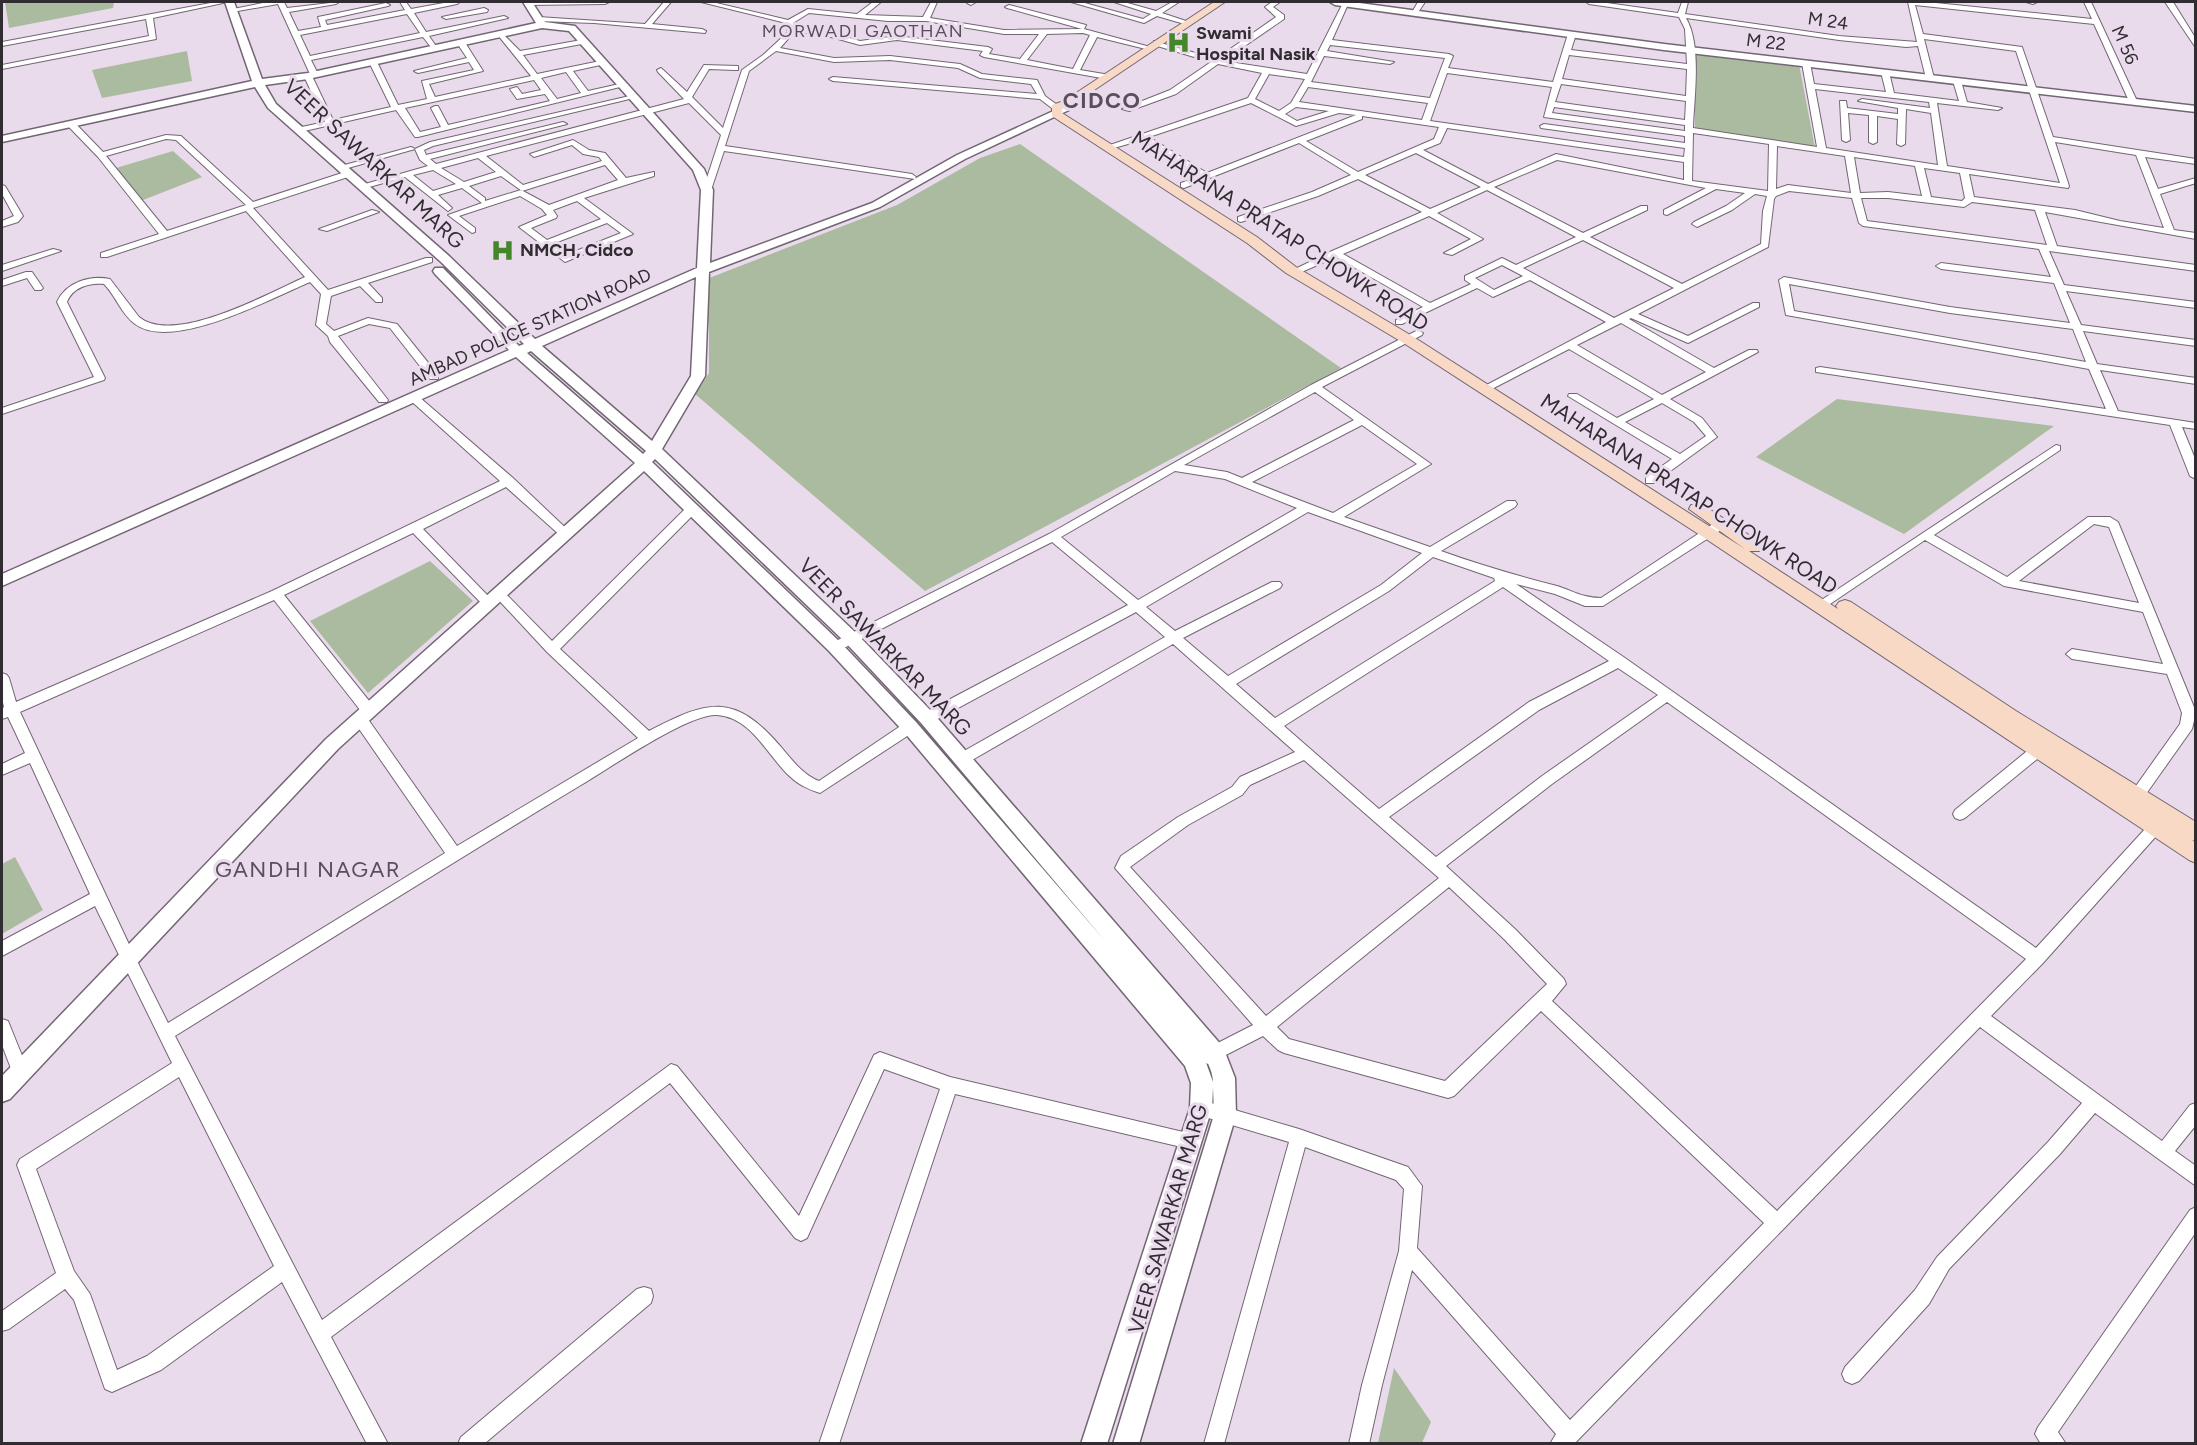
<svg xmlns="http://www.w3.org/2000/svg" width="2197" height="1445" font-family="Figtree,sans-serif">
<style>
.green{fill:#abbb9f}
.lines{fill:none;stroke-linecap:round;stroke-linejoin:round}
.minor-casing{stroke:#736674;stroke-width:2}
.tertiary-casing{stroke:#736674;stroke-width:3}
.secondary-casing{stroke:#736674;stroke-width:2}
.minor{fill:#fff;fill-rule:evenodd}
.tertiary{fill:#fff;fill-rule:evenodd}
.secondary{fill:#f7d9c6;fill-rule:evenodd}
.labels{text-anchor:middle;stroke-width:6;stroke-linejoin:round;paint-order:stroke}
.far-street-label{font-size:18px;fill:#312c32;stroke:#eadbec}
.far-neighbourhood-label{font-size:18px;letter-spacing:1.5px;fill:#5a4e5c;stroke:#eadbec}
.far-poi-label{font-size:18px;font-weight:bold;fill:#312c32;stroke:#eadbec;text-anchor:start}
.street-label{font-size:21px;fill:#312c32;stroke:#eadbec}
.far-district-label{font-size:22px;font-weight:bold;letter-spacing:1.5px;fill:#5a4e5c;stroke:#eadbec}
.neighbourhood-label{font-size:22px;letter-spacing:1.5px;fill:#5a4e5c;stroke:#eadbec}
</style>
<rect width="100%" height="100%" fill="#eadbec"/>
<!-- green -->
<path class="green" d="M5,2H114L113,8L9,28Z
M187,51L192,81L102,98L92,70Z
M1695,54L1799,64L1815,148L1695,129Z
M1020,144L1341,368L925,591L695,394L709,373V328L704,280L897,205L980,158Z
M173,151L202,177L138,202L116,168Z
M1837,399L2054,426L1904,534L1756,457Z
M430,561L473,601L368,693L310,621Z
M15,857L43,910L2,934V864Z
M1394,1368L1431,1422L1422,1443H1378Z"/>
<g class="lines">
<defs>
<path id="minor" d="M216,2L223,3L153,18L156,39L2,69V65L149,36L146,19L2,46V42Z
M268,2H284L287,8L339,2L336,4L289,12L298,31L321,27L318,17L386,3L390,5L388,6L325,20L327,25L405,10L400,2H406L411,9L449,2H460L457,4L414,13L426,32L504,16L508,18L429,36L438,49L434,51L423,37L311,60L318,74L312,76L333,120L391,107L369,62L373,60L377,62L398,105L427,99L422,81L474,70L469,62L418,73L414,71L467,58L457,43L461,41H464L483,71L429,84L435,97L531,76L497,34L501,32L520,51L587,39V43L523,55L537,74L605,60V64L573,71L588,91L624,83L628,85L418,137H415L396,110L300,132L296,130L297,128L325,122L304,76L310,74L278,4L232,12L228,10ZM407,14L420,33L310,56L300,35ZM566,72L581,93L557,99L541,78ZM534,80L541,90L522,94L517,87L510,89L517,99L545,94L550,101L448,125L438,106H435L431,108L441,127L420,132L405,108Z
M530,2H609L605,4L528,5L526,4Z
M664,2H671L652,24L702,29L706,31L705,33L594,23L538,21L534,19L538,17L645,24Z
M701,2H712L788,20L808,9L857,14L873,2H881L865,15L923,17L931,2H937L930,18L1004,30L1082,29L1007,8L1005,7L1009,5L1086,25L1084,29L1154,48L1150,50L1097,37L1080,70L1110,75V79H1107L984,57L980,55L983,51L897,40L860,45L831,37L795,31L780,48L834,58L890,56L960,64L982,74L1037,80L1045,96L1060,107L1053,109L1040,99L833,81L829,79L833,77L1037,94L1031,84L980,78L958,68L890,60L834,62L776,51L749,71L725,146L912,174L916,177L915,179L724,151L711,190L704,192L703,190L721,135L689,103L486,156L523,185L602,161L599,157L583,154L572,145L534,157L530,154L573,140L589,150L605,153L626,178L654,172V176L584,198L633,234L565,262L519,227L547,215L542,209L520,196L459,216L475,228V232L472,233L448,215L482,203L462,188L438,195L452,208L448,211L405,177L362,189L358,186L428,166L420,160L415,149L341,170L337,167L411,147L415,149L430,142L634,95L638,97L433,146L424,150L426,155L563,122L567,124L430,159L436,164L684,99L658,72L657,70L661,68L687,92L704,65L738,66V70H735L709,69L692,97L723,128L742,70L763,55L788,32L786,23ZM809,13L888,21H926L1004,34H1039L1020,59L989,54L992,49L988,47L897,36L860,41L832,33L794,26L793,23ZM1083,33L1090,35L1073,69L1027,60L1047,34ZM478,158L496,172L464,182L441,168ZM605,165L618,180L549,205L521,190L485,201V198L469,186L501,176L522,191ZM433,170L456,184L433,191L413,175ZM577,201L601,219L547,240L531,228L556,218L557,216L553,210ZM607,223L621,233L566,255L552,244Z
M969,2H976L971,5L967,3Z
M1071,2H1081L1143,19L1151,14L1114,2H1124L1156,11L1172,2H1179L1162,13L1192,23L1188,25L1157,16L1144,23Z
M1272,2H1280L1273,7L1284,15V19L1223,61L1307,74L1343,3L1349,2L1332,40L1449,54L1453,56L1448,68L1553,82L1568,34L1572,32L1576,34L1571,50L1687,64L1685,29L1679,17L1589,4L1586,2H1600L1678,13L1682,2H1688L1685,14L1839,36L1917,42L1908,2H1926L2092,19L2084,2H2091L2137,101L2136,103L2129,101L2094,24L1915,5L1923,34L2022,47L2053,137L2196,159V164L2145,157L2158,189L2196,178V183L2160,194L2174,230L2196,233V239L2045,212L2057,246L2196,265V271L2049,251L2064,285L2196,302V308L2066,291L2081,325L2196,340V346L2083,331L2097,364L2196,378V384L2100,370L2118,411L2196,423V429L2182,427L2196,461V479L2190,476L2170,425L1816,372V368L1820,367L2106,409L2089,369L1786,315L1779,280L1784,277L1950,307L2070,323L2054,283L1941,269L1936,266L1941,263L2051,277L2039,249L1863,226L1859,223L1852,198L1789,191L1776,196L1774,199L1768,247L1638,314L1688,336L1753,303H1759V307L1688,343L1631,318L1629,319L1714,368L1749,350H1757L1758,352L1670,399L1702,418L1717,437L1654,483H1646V477L1672,459L1568,396L1569,394H1577L1617,418L1654,399L1569,349L1488,391L1484,392L1479,389L1606,322L1530,280L1493,297L1477,288L1402,324H1396V320L1423,307L1336,257L1297,274L1289,272L1332,251L1422,212L1358,179L1318,196L1241,222L1238,221V217L1312,192L1351,175L1299,143L1184,188L1181,187V183L1200,176L1142,140L1107,150V146L1248,98L1262,73L1218,64L1176,94L1129,111L1122,109L1170,90L1211,62L1154,45V41L1216,59L1276,17L1265,7ZM1686,18L1839,40L1906,47L1918,46L1926,78L1930,80L1934,78L1924,39L2016,51L2060,183L1947,166L1937,103L1998,110L2002,108L1967,102L1961,81L1957,79L1953,81L1959,101L1894,93L1889,72L1885,70L1881,72L1886,92L1814,84L1810,63L1806,61L1802,63L1817,147L1693,128C1694,97 1702,45 1686,18ZM1330,45L1445,58L1430,98L1311,82L1324,56L1390,64L1394,62L1327,51ZM1569,55L1687,69L1686,96L1562,79ZM1447,73L1552,87L1544,117L1685,136V143L1544,124L1540,126L1541,128L1685,148L1684,157L1430,121ZM1269,74L1305,79L1291,103L1279,111L1255,99ZM1561,84L1686,101L1685,120L1555,102ZM1308,87L1428,103L1422,120L1299,102ZM1815,89L1929,102L1930,108L1862,99L1858,101L1898,108V114L1847,108L1846,101H1840L1842,140L1846,142L1850,140L1848,113L1869,115V142L1873,144L1877,142V116L1898,119L1897,144L1901,146L1905,144L1906,109L1931,113L1938,165L1826,148ZM1251,103L1296,126L1339,113L1356,115L1207,173L1149,137ZM1296,107L1329,111L1297,121L1285,114ZM1554,107L1685,125V131L1552,113ZM1362,116L1439,127L1434,139L1358,172L1306,141L1362,119ZM1447,128L1684,162V180L1556,154L1488,184L1423,150L1440,143ZM1693,133L1769,144L1768,191L1692,181ZM2055,142L2136,155L2164,228L2120,221L2075,210L1974,197L1969,174L2068,188L2069,186ZM1777,146L1845,156L1851,193L1788,185L1776,189ZM1416,153L1481,187L1430,209L1365,175ZM1854,157L1915,166L1922,196L1888,192L1860,193ZM1557,160L1706,188L1664,210V214L1667,215L1716,189L1745,193L1726,206L1694,222L1692,224L1697,227L1732,210L1755,194L1767,196L1763,211L1761,244L1682,284L1590,237L1647,210V206H1641L1583,233L1494,187ZM1924,168L1960,173L1965,198L1962,201L1931,197ZM1487,190L1576,237L1516,265L1502,258L1465,276V280L1471,284L1430,303L1343,254L1429,216L1471,239L1444,253L1452,255L1483,239L1437,213ZM1861,198H1888L1964,207L1972,202L2035,210L2047,245L1867,221ZM1583,240L1674,288L1614,318L1523,268ZM1502,265L1523,276L1494,290L1475,278ZM1789,284L1950,313L2073,329L2086,362L1794,311ZM1621,323L1706,372L1662,395L1577,345ZM1662,403L1694,422L1706,436L1680,454L1625,422Z
M1418,2H1425L1417,14H1411Z
M2026,2H2037L2033,4Z
M2165,2H2173L2196,39V48Z
M484,8L488,10L487,12L446,19L442,17Z
M68,122H74L103,152L166,135L181,136L253,202L345,172H351V176L253,208L328,290L426,258H432V262L368,283L382,298V302H376L360,286L331,296L326,324L334,331L368,318L397,324L438,375V379H430L390,328L369,324L338,336L388,400L387,402H379L330,342L328,336L316,325L321,294L310,282C272,298 172,352 135,324C121,314 116,296 104,284C89,283 73,287 67,302L105,378L104,380L2,414V408L94,377L57,302C66,282 90,275 110,279L139,317C174,346 269,293 305,277L246,211L107,257H101V253L159,234L98,157L68,126ZM166,139L176,140L246,205L167,231L106,156Z
M2,185L5,186L23,216L18,222L2,227V221L14,216L2,194Z
M372,210L379,212L327,231L319,229Z
M53,249L61,251L2,271V265Z
M26,272H32L43,288L41,290H35L27,278L2,286V280Z
M1418,330L1423,333L1422,335L1322,387L1431,464L1344,517L1430,547L1507,501H1515L1517,504L1515,507L1441,551C1480,565 1518,576 1557,586C1573,591 1583,598 1601,598L1713,524H1721L1723,527L1721,530L1603,606H1585L1555,594L1516,584L1625,658L2036,948L2156,817L2161,815L2166,817L2168,821L2166,825L2043,963L1991,1016L2162,1141L2190,1105L2196,1103V1125L2175,1151L2196,1166V1186L2095,1113L2060,1154L1949,1269L1929,1304L1859,1381L1852,1384L1845,1381L1842,1374L1845,1367L1915,1290L1937,1257L2048,1142L2082,1103L1980,1027L1574,1444H1550L1556,1434L1412,1270L1382,1385L1369,1444H1349L1362,1385L1399,1251L1404,1189L1396,1180L1305,1147L1224,1444H1204L1289,1142L1195,1114L1193,1108L1195,1102L1201,1100L1299,1129L1408,1167L1422,1186L1417,1248L1570,1420L1764,1223L1541,1011L1454,1096L1448,1098L1284,1053L1278,1050L1263,1036L1214,1061L1208,1064L1202,1061L1200,1056L1202,1051L1253,1025L1115,868L1121,856L1178,817L1232,787L1240,777L1295,752L1173,644L967,763H957L955,759L957,755L1165,637L1136,612L932,722H922L920,718L922,714L1128,605L1052,542L840,650L835,652L829,647L830,644L1049,534L1311,385ZM1315,392L1354,420L1242,478L1227,472L1184,465ZM1362,425L1417,464L1333,513L1252,482ZM1175,471L1225,479L1297,508L1138,600L1061,537ZM1308,512L1422,553L1381,585L1228,676L1183,638L1280,588L1282,585L1280,582H1272L1175,631L1146,607ZM1433,557L1494,578L1495,581L1275,718L1236,684L1389,591ZM1503,587L1609,661L1529,702L1379,809L1284,726ZM1618,668L1658,695L1542,776L1436,857L1389,817L1539,710ZM1667,702L2026,959L1777,1211L1552,1001L1566,984L1564,979L1515,929L1446,866L1552,784ZM1304,760L1439,878L1266,1016L1130,867L1188,825L1242,795L1250,785ZM1449,887L1504,939L1547,984L1445,1081L1289,1039L1277,1027Z
M414,395L418,396L513,478L572,534L566,538L562,537L506,487L423,529L493,601L495,604L493,607H485L413,533L284,595L374,707L376,711L374,715H364L274,600L20,712L134,955L168,1023L445,853L355,723L353,719L355,715H365L457,846L638,738L547,652L493,594L499,590L503,591L552,641L688,506H696L698,509L696,512L560,649L649,731C708,700 734,692 781,747C792,760 803,775 819,781L905,723H915L917,727L915,731L820,793C814,791 808,789 803,786C771,769 758,718 717,715C689,713 608,769 581,785C445,867 310,952 175,1036L322,1320L671,1064L677,1066L799,1216L874,1055L880,1052L950,1077L1196,1135L1199,1141L1196,1147L1190,1149L955,1094L839,1444H819L940,1089L884,1069L807,1238L801,1241L795,1238L670,1083L331,1337L388,1444H367L282,1282L161,1370L112,1392L105,1389L74,1300L65,1289L9,1329L2,1331V1311L56,1273L17,1165L20,1159L172,1063L95,906L2,956V941L90,894L30,763L2,775V764L25,753L8,717L2,719V709L4,707L2,698V673L7,675L9,678L16,702L272,591L500,481L410,400L409,398ZM179,1077L274,1266L147,1356L117,1370L90,1294L74,1271L36,1169Z
M2056,445L2060,446V450L1934,535L2007,577L2088,517H2110L2118,522L2196,712L2192,729L2141,801H2131L2129,797L2131,793L2180,724L2182,713L2167,674L2072,659L2066,654L2072,649L2163,664L2143,612L2004,586L1925,540L1824,608H1816L1814,605ZM2094,524L2109,527L2139,603L2019,581Z
M2037,746L2042,747L2044,751L2042,755L1965,818L1960,820L1955,818L1953,814L1955,810L2032,747Z
M2,1019L8,1021L29,1073L27,1079L21,1081L15,1079L2,1045Z
M2196,1207V1232L2058,1432L2066,1444H2041L2035,1434L2038,1427L2190,1210Z
M644,1287L651,1289L653,1296L651,1303L484,1444H458L461,1437L637,1289Z"/>
<path id="tertiary" d="M225,2H234L262,79L308,73L536,23L523,2H532L545,22L575,26L704,169L713,190L710,263L872,203L957,155L1060,108L1064,107L1069,110L965,159L880,207L709,272L705,376L662,449L857,634L933,713L1223,1047L1235,1078L1236,1115L1139,1444H1113L1214,1115L1213,1087L1212,1108L1107,1444H1081L1190,1108L1191,1083L1185,1066L904,732L829,651L644,471L338,749L10,1099L2,1102V1076L326,739L635,463L516,357L2,586V574L509,350L435,274L433,271L435,268H443L519,346L524,344L441,262L268,108L255,87L2,142V136L252,81ZM542,28L569,31L693,170L701,190L697,268L535,339L449,256L276,104L265,85L308,79ZM696,277L691,376L652,441L542,346ZM531,351L646,451L643,454L527,353ZM655,459L845,642L921,723L1106,942L916,722L841,643L652,462ZM1204,1057C1209,1063 1213,1075 1213,1082Z
M1330,2H1352L1664,44L2196,106V112L1664,50L1335,5Z"/>
<path id="secondary" d="M1214,2H1225L1072,105L1062,109V113L1257,237L1296,267L1412,336L1745,549L1689,509L1691,505H1703L1761,543L1764,547L1761,551H1749L1838,609L1836,606L1839,602L1845,600L1851,602L2016,711L2196,822V841L2192,840L2196,843V863L2189,860L1703,537L1402,342L1286,273L1247,243L1052,116V105L1064,101Z"/>
</defs>
<!-- minor casing -->
<use href="#minor" class="minor-casing"/>
<!-- tertiary casing -->
<use href="#tertiary" class="tertiary-casing"/>
<!-- secondary casing -->
<use href="#secondary" class="secondary-casing"/>
<!-- minor -->
<use href="#minor" class="minor"/>
<!-- tertiary -->
<use href="#tertiary" class="tertiary"/>
<!-- secondary -->
<use href="#secondary" class="secondary"/>
</g>
<!-- icons -->
<defs>
<symbol id="hospital-bare" viewBox="-9 -9 18 18"><path d="M-5-5h3v3.5h4V-5h3V5h-3V1.5h-4V5h-3Z" fill="#44872b" stroke="#eadbec" stroke-width="2.5" paint-order="stroke"/></symbol>
</defs>
<g fill-rule="evenodd">
<use href="#hospital-bare" x="1162" y="26" width="33" height="33"/>
<use href="#hospital-bare" x="486" y="234" width="33" height="33"/>
</g>
<g class="labels">
<!-- far-street labels -->
<g class="far-street-label">
<text transform="translate(1828 21) rotate(8)" y="6">M 24</text>
<text transform="translate(1766 42) rotate(7)" y="6">M 22</text>
<text transform="translate(2125 45) rotate(66)" y="6">M 56</text>
<text transform="translate(530 327) rotate(-24)" y="6">AMBAD POLICE STATION ROAD</text>
</g>
<!-- far-neighbourhood labels -->
<g class="far-neighbourhood-label">
<text x="863" y="37">MORWADI GAOTHAN</text>
</g>
<!-- far-poi labels -->
<g class="far-poi-label">
<text x="1196" y="39">Swami<tspan x="1196" dy="21">Hospital Nasik</tspan></text>
<text x="520" y="256">NMCH, Cidco</text>
</g>
<!-- street labels -->
<g class="street-label">
<text transform="translate(374 164) rotate(43)" y="7">VEER SAWARKAR MARG</text>
<text transform="translate(1280 231) rotate(33)" y="7">MAHARANA PRATAP CHOWK ROAD</text>
<text transform="translate(1689 494) rotate(33)" y="7">MAHARANA PRATAP CHOWK ROAD</text>
<text transform="translate(885 647) rotate(46)" y="7">VEER SAWARKAR MARG</text>
<text transform="translate(1168 1219) rotate(-74)" y="7">VEER SAWARKAR MARG</text>
</g>
<!-- far-district labels -->
<g class="far-district-label">
<text x="1102" y="108">CIDCO</text>
</g>
<!-- neighbourhood labels -->
<g class="neighbourhood-label">
<text x="308" y="877">GANDHI NAGAR</text>
</g>
</g>
<!-- border -->
<rect width="2197" height="1445" fill="none" stroke="#312c32" stroke-width="6"/>
</svg>
